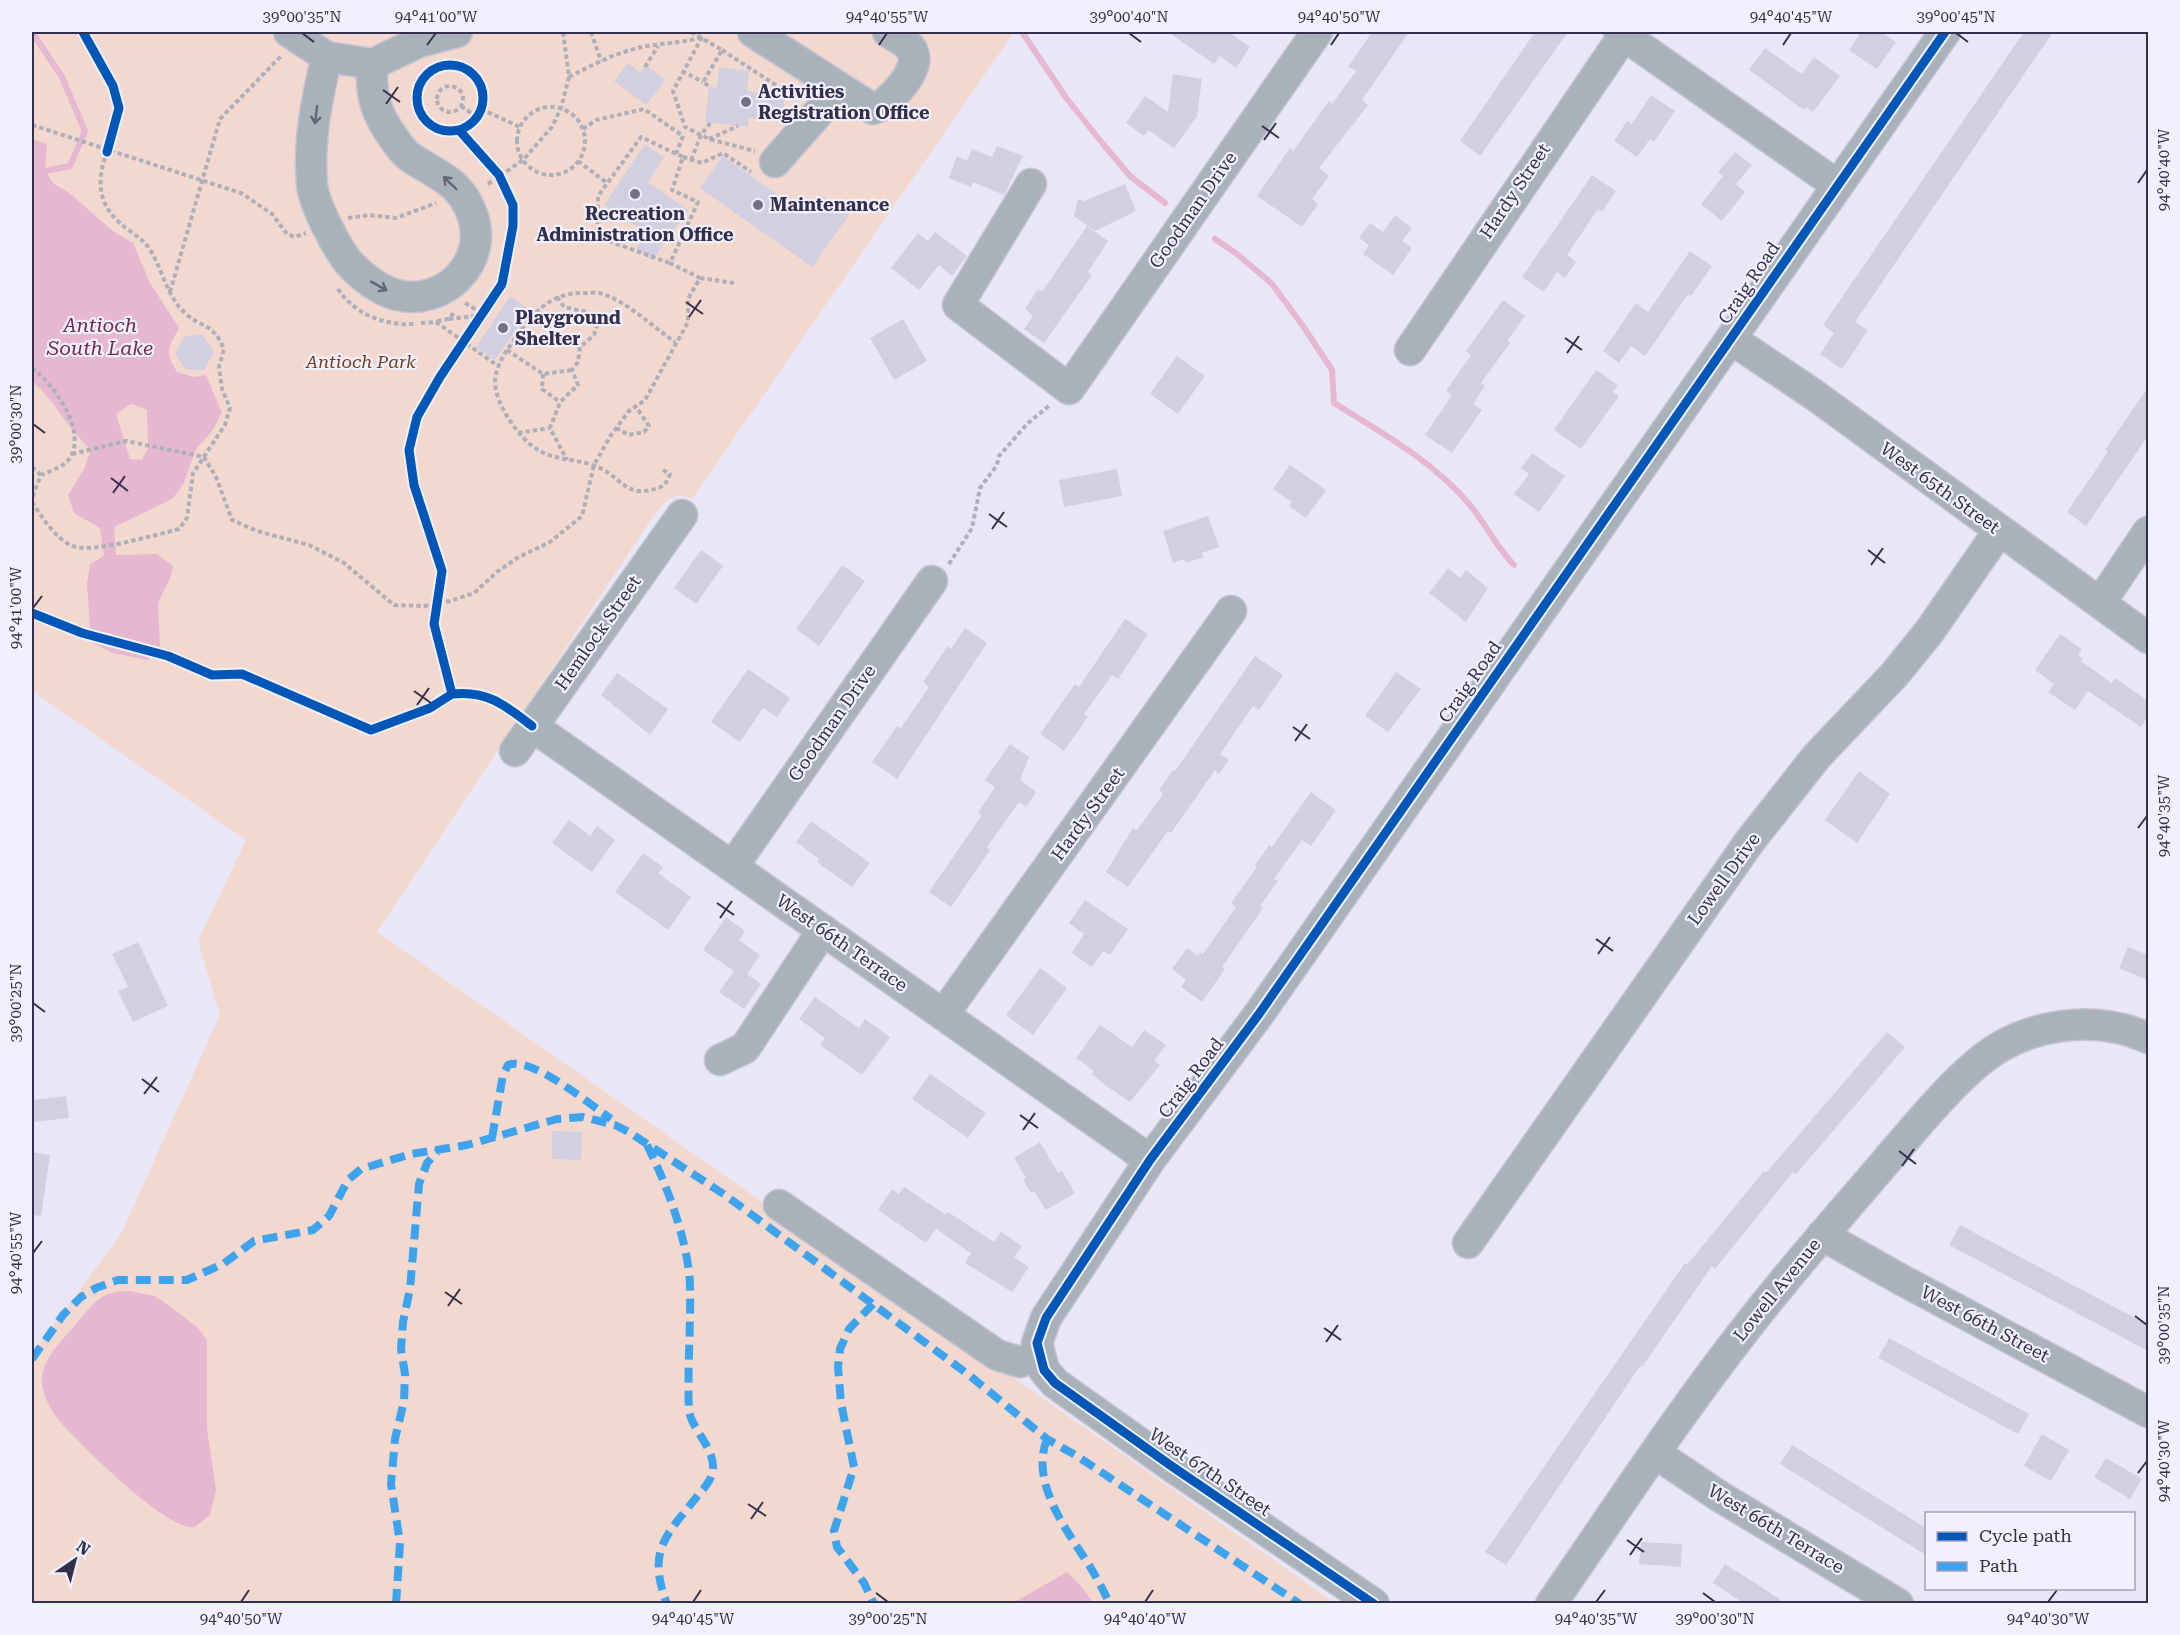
<svg xmlns="http://www.w3.org/2000/svg" width="2180" height="1635" font-family="'Roboto Serif',serif">
<style>
.green{fill:#f3d8d0}
.water{fill:#e6b7d0;fill-rule:evenodd}
.lines{fill:none;stroke-linecap:round;stroke-linejoin:round}
.stream{stroke:#e6b7d0;stroke-width:6}
.building{fill:#d2cfe1}
.minor-casing{stroke:#c6c4d3;stroke-width:33}
.path{stroke:#adb0bb;stroke-width:4;stroke-dasharray:4.5 3;stroke-linecap:butt}
.minor{stroke:#a9b1ba;stroke-width:30}
.quiet{stroke:#3ea3ed;stroke-width:8;stroke-dasharray:15 8;stroke-linecap:butt}
.cycleway-casing{stroke:#f1f0fe;stroke-width:13}
.cycleway{stroke:#0057b8;stroke-width:9}
.oneway{stroke:#636478}
.ticks{fill:none;stroke:#34304c;stroke-width:2}
.poi-dot{fill:#737088;stroke:#f1f0fe;stroke-width:2}
.labels{text-anchor:middle;stroke-width:4.5;stroke-linejoin:round;paint-order:stroke}
.poi-label{font-size:18px;font-weight:bold;fill:#34304c;stroke:#f1f0fe;text-anchor:start}
.street-label{font-size:18px;fill:#34304c;stroke:#f1f0fe}
.park-label{font-size:18px;font-style:italic;fill:#763e1a;stroke:#f1f0fe}
.water-label{font-size:20px;font-style:italic;fill:#742951;stroke:#f1f0fe}
.neatline{fill:none;stroke:#34304c;stroke-width:2}
.ticks-label{font-size:15px;text-anchor:middle;fill:#34304c}
</style>
<rect width="100%" height="100%" fill="#e9e7f7"/>
<!-- green -->
<path class="green" d="M32,32H1014L692,499C672,491 667,500 654,515L377,932L1335,1603H32V1353L120,1236L220,1015L198,941L246,840L32,691Z"/>
<!-- water -->
<path class="water" d="M32,139L47,144L45,171L54,184L68,192L113,231L133,243L150,283L179,328C168,349 164,350 177,372L194,377L206,375L222,413L212,431L196,449L183,485L172,499L114,527L116,555L157,554L173,566L171,576L158,603L160,647L148,660L113,653L91,642L87,584L90,564L104,556L100,528L74,513L68,495L84,469L91,450C68,429 55,401 32,381ZM131,404L147,410L148,448L142,460L130,459L116,414Z
M130,1291L154,1296L164,1302L197,1327L207,1340V1429L216,1490L210,1515L195,1527C168,1532 83,1447 63,1425C53,1414 44,1399 42,1384C40,1360 61,1342 75,1325C94,1304 98,1291 130,1291Z
M1067,1572L1082,1587L1093,1603H1013Z"/>
<g class="lines">
<!-- stream -->
<path class="stream" d="M32,32L62,77L85,131L70,166L45,171
M1022,32L1067,99L1103,144L1130,176L1165,203
M1215,239L1237,254L1272,284L1303,326L1332,370L1334,403C1382,433 1433,461 1470,505C1486,524 1496,547 1514,565"/>
</g>
<!-- building -->
<path class="building" d="M1168,32H1229L1250,47L1236,68L1220,56L1214,64Z
M1372,32H1409L1362,100L1368,105L1319,168L1329,176L1312,199L1318,204L1302,227L1257,196L1290,148L1293,151L1329,101L1332,104L1356,71L1348,67Z
M1535,32H1568L1480,156L1460,141Z
M1861,32H1881L1896,42L1877,69L1849,50Z
M2024,32H2053L1855,322L1868,330L1842,369L1820,354L1834,333L1823,325Z
M1765,48L1802,74L1814,57L1840,76L1813,112L1806,107L1804,110L1749,70Z
M628,63L641,73L646,65L666,80L646,105L614,81Z
M719,67L749,71L747,91L785,96L781,122L749,118L748,127L705,122L709,86L717,88Z
M1173,74L1202,79L1197,116L1174,148L1148,130L1144,136L1126,123L1145,96L1168,112Z
M1651,95L1675,111L1654,142L1650,139L1637,157L1614,141L1627,121L1632,124Z
M645,144L664,157L648,182L688,210L652,261L636,248L647,234L604,205Z
M997,146L1023,156L1004,195L973,182L971,187L949,178L957,156L967,161L972,149L992,157Z
M1735,152L1752,165L1736,184L1745,192L1722,221L1701,204L1723,176L1718,172Z
M723,156L806,215L820,194L849,215L812,267L700,188Z
M1592,175L1616,191L1602,212L1598,209L1567,255L1576,262L1565,278L1557,272L1544,292L1522,277Z
M1125,184L1136,211L1095,231L1074,216L1078,199L1084,201Z
M1395,215L1412,228L1402,241L1412,248L1393,275L1363,254L1369,245L1359,238L1370,223L1383,232Z
M1087,226L1108,241L1088,272L1092,275L1044,343L1024,329L1033,316L1025,309L1038,289L1042,292Z
M935,232L967,256L952,276L939,265L919,290L891,268L918,233L928,241Z
M1690,251L1712,266L1691,296L1688,294L1645,356L1631,346L1619,363L1603,351L1636,303L1648,312Z
M510,296L530,310L495,360L476,347Z
M1503,300L1525,316L1507,341L1510,343L1481,383L1485,386L1473,404L1482,410L1452,453L1425,435L1452,395L1446,391L1471,355L1466,351Z
M903,319L927,361L894,380L870,338Z
M202,334L214,352L204,370L185,369L175,354L184,337Z
M1177,356L1205,376L1178,414L1150,394Z
M1596,370L1618,385L1613,392L1619,396L1581,449L1554,430Z
M2148,387V436L2086,526L2067,512L2108,452L2105,450Z
M1532,453L1565,476L1539,512L1514,494L1529,474L1521,468Z
M1290,465L1326,490L1306,518L1289,506L1292,502L1273,489Z
M1117,469L1122,496L1064,507L1059,480Z
M1208,516L1219,547L1202,553L1204,557L1186,563L1184,559L1173,563L1163,531Z
M701,550L723,566L696,604L674,588Z
M842,565L865,581L819,646L796,629Z
M1448,568L1460,578L1466,570L1488,588L1466,622L1429,593Z
M1125,619L1148,634L1118,679L1112,675L1084,714L1088,717L1064,751L1040,734L1075,684L1079,687Z
M965,628L987,643L897,779L872,762L897,726L901,728L929,687L923,682L948,646L951,649Z
M2060,634L2082,649L2078,655L2083,658L2081,661L2112,683L2115,678L2148,701V716L2141,727L2088,691L2075,710L2048,692L2054,684L2035,670Z
M1255,656L1283,675L1259,710L1253,706L1220,754L1229,760L1219,774L1215,770L1171,833L1168,831L1128,887L1106,872L1133,828L1137,830L1163,794L1159,790L1173,770L1175,771Z
M748,669L790,698L777,717L763,708L740,742L711,722Z
M1396,672L1421,689L1388,732L1365,716Z
M617,673L668,709L650,735L601,695Z
M1010,744L1029,757L1020,780L1036,792L1026,807L1019,802L987,847L990,850L951,907L929,892L982,815L978,813L995,787L985,780Z
M1859,771L1890,794L1857,843L1825,820Z
M1311,792L1336,810L1311,846L1302,840L1274,879L1278,881L1260,906L1263,908L1222,967L1225,969L1202,1002L1181,987L1186,980L1172,969L1187,948L1198,956L1200,952L1203,954L1236,907L1231,903L1257,867L1255,865L1269,845L1272,847Z
M569,820L590,836L597,826L615,840L592,872L552,843Z
M811,821L870,863L852,887L817,862L819,859L796,842Z
M643,853L663,867L658,873L691,897L668,930L615,892Z
M1085,900L1128,929L1110,955L1103,951L1092,967L1072,953L1084,934L1069,923Z
M726,917L745,931L739,940L760,955L747,974L761,984L744,1009L719,992L734,971L703,950Z
M138,942L168,1006L133,1022L118,991L128,987L112,954Z
M2128,947L2148,955V980L2119,968Z
M1040,968L1067,988L1033,1035L1006,1015Z
M815,997L859,1028L865,1019L890,1037L862,1075L820,1045L825,1038L799,1019Z
M1100,1025L1132,1047L1144,1030L1166,1045L1154,1061L1160,1065L1130,1102L1105,1085L1092,1074L1094,1071L1076,1058Z
M1887,1032L1905,1047L1796,1174L1793,1172L1715,1269L1712,1266L1642,1367L1640,1366L1506,1565L1485,1552L1685,1263L1687,1265L1764,1171L1766,1173Z
M930,1074L986,1113L968,1138L912,1099Z
M66,1096L69,1118L32,1122V1100Z
M552,1131L582,1132L581,1160L552,1159Z
M1040,1142L1058,1173L1062,1171L1075,1193L1046,1210L1034,1191L1031,1193L1023,1180L1026,1178L1014,1158Z
M32,1152L50,1155L41,1216L32,1215Z
M904,1187L946,1215L948,1212L994,1242L1001,1232L1022,1246L1014,1257L1029,1267L1012,1292L965,1263L971,1253L936,1229L926,1243L878,1210L892,1189L899,1194Z
M1960,1225L2148,1325V1351L1949,1245Z
M1889,1338L2029,1414L2018,1434L1878,1358Z
M2042,1434L2069,1450L2051,1481L2024,1466Z
M1792,1445L1926,1528V1555L1780,1464Z
M2106,1458L2142,1479L2130,1499L2094,1477Z
M1641,1542L1682,1544L1681,1567L1639,1564Z
M1725,1564L1760,1586L1786,1604H1745L1713,1583Z"/>
<g class="lines">
<defs>
<path id="minor" d="M289,32L327,57L373,64L419,42L457,32
M753,32L873,109C889,105 921,69 913,52C909,43 896,37 888,32
M1619,32L1837,185
M327,57C317,97 308,142 312,184C313,203 338,251 351,265C362,277 381,291 397,295C444,307 490,261 472,214C459,179 437,176 410,157C404,153 399,146 395,140C377,116 369,94 373,64
M775,162L839,89
M1031,184L958,305L1069,389L1317,32
M1731,339L1813,394L2148,638
M1410,350L1624,35
M2100,603L2148,532
M532,726L1150,1160
M515,751L682,515
M733,866L932,581
M943,1015L1231,611
M720,1060L745,1048L823,930
M779,1205L997,1355L1020,1362L1039,1356
M1822,1235L1900,1279L2148,1412
M1468,1243L1750,841L1817,756L1894,675L1929,632L1999,531
M1655,1453L1719,1496L1898,1604
M1374,1604L1170,1465L1055,1383L1044,1370L1037,1343L1046,1318L1150,1160L1259,1014L1945,32
M1551,1604C1616,1510 1678,1415 1748,1326C1785,1278 1825,1232 1864,1187C1898,1148 1942,1092 1981,1060C2027,1023 2095,1014 2148,1038"/>
</defs>
<!-- minor casing -->
<use href="#minor" class="minor-casing"/>
<!-- path -->
<path class="path" d="M591,32L601,61
M691,32L722,50L703,82L709,86
M702,37L673,91L685,127L709,139L755,151
M722,50L797,99
M645,67L658,46
M682,71L703,82
M569,77C594,64 619,51 647,46C665,43 683,43 702,37
M437 99a13 13 0 1 1 26 0a13 13 0 1 1-26 0Z
M461,106L477,117
M517 141a34 34 0 1 1 68 0a34 34 0 1 1-68 0Z
M481,109L520,127
M32,125L241,193L272,214L287,234L295,237L306,233
M583,129L596,120L644,109L683,136L676,154
M709,139L738,126
M683,157L702,163L723,153L751,172
M691,160L701,135L711,122
M578,161L607,183
M488,184L523,160L552,127L561,108L569,77L563,32
M348,218L369,215L396,218L436,203
M700,278L734,283
M338,289C354,314 385,326 414,324
M170,292L220,119L282,55
M557,297L564,307L587,312L598,323L594,335L580,347L578,362L572,370L578,385L560,402L550,428L567,460
M465,303L483,314
M449,319L482,315
M437,321L449,319L455,311
M421,323L436,322L498,366
M507,350L543,374L572,370
M32,368C53,384 84,425 72,454C67,466 53,470 41,475L32,498
M543,374L542,389L560,402
M616,428L629,435L644,432L649,426L636,407
M518,433L550,428
M72,454L126,441L204,457L216,477L232,520L257,531L309,545L344,563L394,605L424,606L450,601L474,593L497,572L517,558L550,542L582,516L594,465L611,435L629,411L645,400L688,322V299L700,278L670,263L698,202L672,190L683,157L641,137L598,196L597,237L670,263
M32,467L41,475
M663,470L670,474L665,485C624,504 623,474 592,465C575,459 556,460 540,451C520,441 494,403 495,380C497,364 505,353 514,340C533,313 550,292 585,293C591,293 598,292 603,294C629,303 653,327 675,342
M32,502C42,517 55,539 73,546C90,554 159,534 179,529L187,518L193,473L225,425L230,408L222,389L219,367L224,349C212,321 203,330 185,313C168,298 163,272 152,253C146,242 139,238 130,231C100,210 94,186 107,152
M949,564L972,528L980,488L997,465L999,456L1027,424L1050,405"/>
<!-- minor -->
<use href="#minor" class="minor"/>
<!-- quiet -->
<path class="quiet" d="M492,1138L503,1075L508,1065C530,1055 591,1105 611,1119
M647,1145C666,1182 689,1244 690,1286C691,1328 687,1370 689,1412C694,1432 715,1449 713,1470C712,1479 705,1487 699,1494C667,1535 646,1549 667,1604
M873,1304L849,1329L840,1349L838,1367L841,1403L854,1467L834,1531L837,1547L864,1583L874,1604
M32,1359L63,1315L81,1297L96,1288L118,1280H187L223,1264L254,1241L313,1230L329,1216L348,1180L361,1169L411,1154L467,1145L557,1119L583,1117L615,1125L629,1132L725,1195L969,1375L1047,1439L1077,1456L1300,1604
M1047,1439C1030,1481 1065,1528 1087,1562C1096,1576 1103,1590 1110,1604
M396,1604L400,1543L391,1484L395,1439L404,1401L405,1374L401,1349L403,1322L410,1289L419,1184L427,1163L440,1149"/>
<defs>
<path id="cycleway" d="M83,32L113,86L119,108L107,152
M417 98a33 33 0 1 1 66 0a33 33 0 1 1-66 0Z
M32,613L82,633L168,656L212,675L242,674L371,730L430,708L452,694L434,624L442,571L414,485L409,450L417,417L440,377L502,284L513,226V205L499,175L459,130
M452,694C487,690 505,705 532,726
M1374,1604L1170,1465L1055,1383L1044,1370L1037,1343L1046,1318L1150,1160L1259,1014L1945,32"/>
</defs>
<!-- cycleway casing -->
<use href="#cycleway" class="cycleway-casing"/>
<!-- cycleway -->
<use href="#cycleway" class="cycleway"/>
</g>
<!-- one-way arrows -->
<defs><path id="oneway-shaft" d="M-6 0H5M1.5-3L5.5 0L1.5 3" fill="none" stroke-width="1.6" stroke-linecap="round" stroke-linejoin="round" transform="scale(1.5)"/></defs>
<g class="oneway">
<use href="#oneway-shaft" transform="translate(316 115) rotate(97)"/>
<use href="#oneway-shaft" transform="translate(450 183) rotate(-136)"/>
<use href="#oneway-shaft" transform="translate(379 286) rotate(29)"/>
</g>
<!-- ticks -->
<path class="ticks" d="M302,33L314,42M1129,33L1141,42M1956,33L1968,42M427,45L436,33M879,45L887,33M1331,45L1339,33M1783,45L1791,33M383,90L400,102M386,104L398,87M1262,126L1279,138M1264,140L1276,123M2138,183L2147,170M686,302L703,314M689,317L701,300M1565,338L1582,350M1567,353L1579,336M33,424L45,433M111,478L128,491M113,493L125,476M989,514L1007,527M992,529L1004,512M1868,550L1885,563M1871,565L1883,548M33,608L42,596M414,691L431,703M417,705L429,688M1293,727L1310,739M1295,741L1307,724M2138,828L2147,816M717,903L734,915M720,918L732,901M1596,939L1613,951M1598,954L1610,937M33,1003L45,1012M142,1079L159,1092M144,1094L157,1077M1020,1115L1038,1128M1023,1130L1035,1113M1899,1151L1916,1164M1902,1166L1914,1149M33,1253L42,1241M445,1292L462,1304M448,1306L460,1289M2135,1316L2147,1325M1324,1328L1341,1340M1326,1342L1338,1325M2138,1473L2147,1461M748,1504L766,1516M751,1519L763,1502M1627,1540L1644,1552M1630,1555L1642,1538M876,1593L888,1602M1703,1593L1715,1602M241,1602L249,1590M693,1602L701,1590M1145,1602L1153,1590M1596,1602L1605,1590M2048,1602L2057,1590"/>
<!-- markers -->
<g class="poi-dot">
<circle cx="746" cy="102" r="6"/>
<circle cx="635" cy="194" r="6"/>
<circle cx="758" cy="205" r="6"/>
<circle cx="503" cy="328" r="6"/>
</g>
<g class="labels">
<!-- poi labels -->
<g class="poi-label">
<text x="758" y="98">Activities<tspan x="758" dy="21">Registration Office</tspan></text>
<text x="770" y="211">Maintenance</text>
<text x="635" y="220" text-anchor="middle">Recreation<tspan x="635" dy="21">Administration Office</tspan></text>
<text x="515" y="324">Playground<tspan x="515" dy="21">Shelter</tspan></text>
</g>
<!-- street labels -->
<g class="street-label">
<text transform="translate(1515 191) rotate(-56)" y="6">Hardy Street</text>
<text transform="translate(1193 210) rotate(-55)" y="6">Goodman Drive</text>
<text transform="translate(1749 283) rotate(-56)" y="6">Craig Road</text>
<text transform="translate(1940 488) rotate(36)" y="6">West 65th Street</text>
<text transform="translate(598 633) rotate(-55)" y="6">Hemlock Street</text>
<text transform="translate(1470 682) rotate(-55)" y="6">Craig Road</text>
<text transform="translate(832 723) rotate(-55)" y="6">Goodman Drive</text>
<text transform="translate(1088 814) rotate(-54)" y="6">Hardy Street</text>
<text transform="translate(1724 879) rotate(-54)" y="6">Lowell Drive</text>
<text transform="translate(842 943) rotate(35)" y="6">West 66th Terrace</text>
<text transform="translate(1191 1078) rotate(-53)" y="6">Craig Road</text>
<text transform="translate(1777 1290) rotate(-51)" y="6">Lowell Avenue</text>
<text transform="translate(1985 1324) rotate(28)" y="6">West 66th Street</text>
<text transform="translate(1210 1472) rotate(34)" y="6">West 67th Street</text>
<text transform="translate(1776 1529) rotate(31)" y="6">West 66th Terrace</text>
</g>
<!-- park labels -->
<g class="park-label">
<text x="361" y="368">Antioch Park</text>
</g>
<!-- water labels -->
<g class="water-label">
<text x="100" y="332">Antioch<tspan x="100" dy="23">South Lake</tspan></text>
</g>
</g>
<!-- border -->
<rect width="2180" height="1635" fill="none" stroke="#f1f0fe" stroke-width="66"/>
<!-- legend -->
<rect x="1925" y="1512" width="210" height="78" fill="#f1f0fe" stroke="#a5a3b7" stroke-width="1.5"/>
<rect x="1937" y="1532" width="30" height="9" fill="#0057b8" stroke="#a5a3b7" stroke-width="1.5"/>
<text x="1979" y="1542" font-size="18" fill="#34304c">Cycle path</text>
<rect x="1937" y="1562" width="30" height="9" fill="#3ea3ed" stroke="#a5a3b7" stroke-width="1.5"/>
<text x="1979" y="1572" font-size="18" fill="#34304c">Path</text>
<!-- north arrow -->
<g transform="translate(75 1560) rotate(35)" stroke="#f1f0fe" stroke-width="4.5" paint-order="stroke">
<path d="M0-4.5L10 22L0 15L-10 22Z" fill="#34304c"/>
<text y="-9" font-size="16" font-weight="bold" text-anchor="middle" fill="#34304c">N</text>
</g>
<rect x="33" y="33" width="2114" height="1569" class="neatline"/>
<g class="ticks-label">
<text x="302" y="22">39°00'35"N</text>
<text x="436" y="22">94°41'00"W</text>
<text x="887" y="22">94°40'55"W</text>
<text x="1129" y="22">39°00'40"N</text>
<text x="1339" y="22">94°40'50"W</text>
<text x="1791" y="22">94°40'45"W</text>
<text x="1956" y="22">39°00'45"N</text>
<text transform="translate(2164 170) rotate(-90)" y="5">94°40'40"W</text>
<text transform="translate(16 424) rotate(-90)" y="5">39°00'30"N</text>
<text transform="translate(16 608) rotate(-90)" y="5">94°41'00"W</text>
<text transform="translate(2164 816) rotate(-90)" y="5">94°40'35"W</text>
<text transform="translate(16 1003) rotate(-90)" y="5">39°00'25"N</text>
<text transform="translate(16 1253) rotate(-90)" y="5">94°40'55"W</text>
<text transform="translate(2164 1325) rotate(-90)" y="5">39°00'35"N</text>
<text transform="translate(2164 1461) rotate(-90)" y="5">94°40'30"W</text>
<text x="241" y="1624">94°40'50"W</text>
<text x="693" y="1624">94°40'45"W</text>
<text x="888" y="1624">39°00'25"N</text>
<text x="1145" y="1624">94°40'40"W</text>
<text x="1596" y="1624">94°40'35"W</text>
<text x="1715" y="1624">39°00'30"N</text>
<text x="2048" y="1624">94°40'30"W</text>
</g>
</svg>
